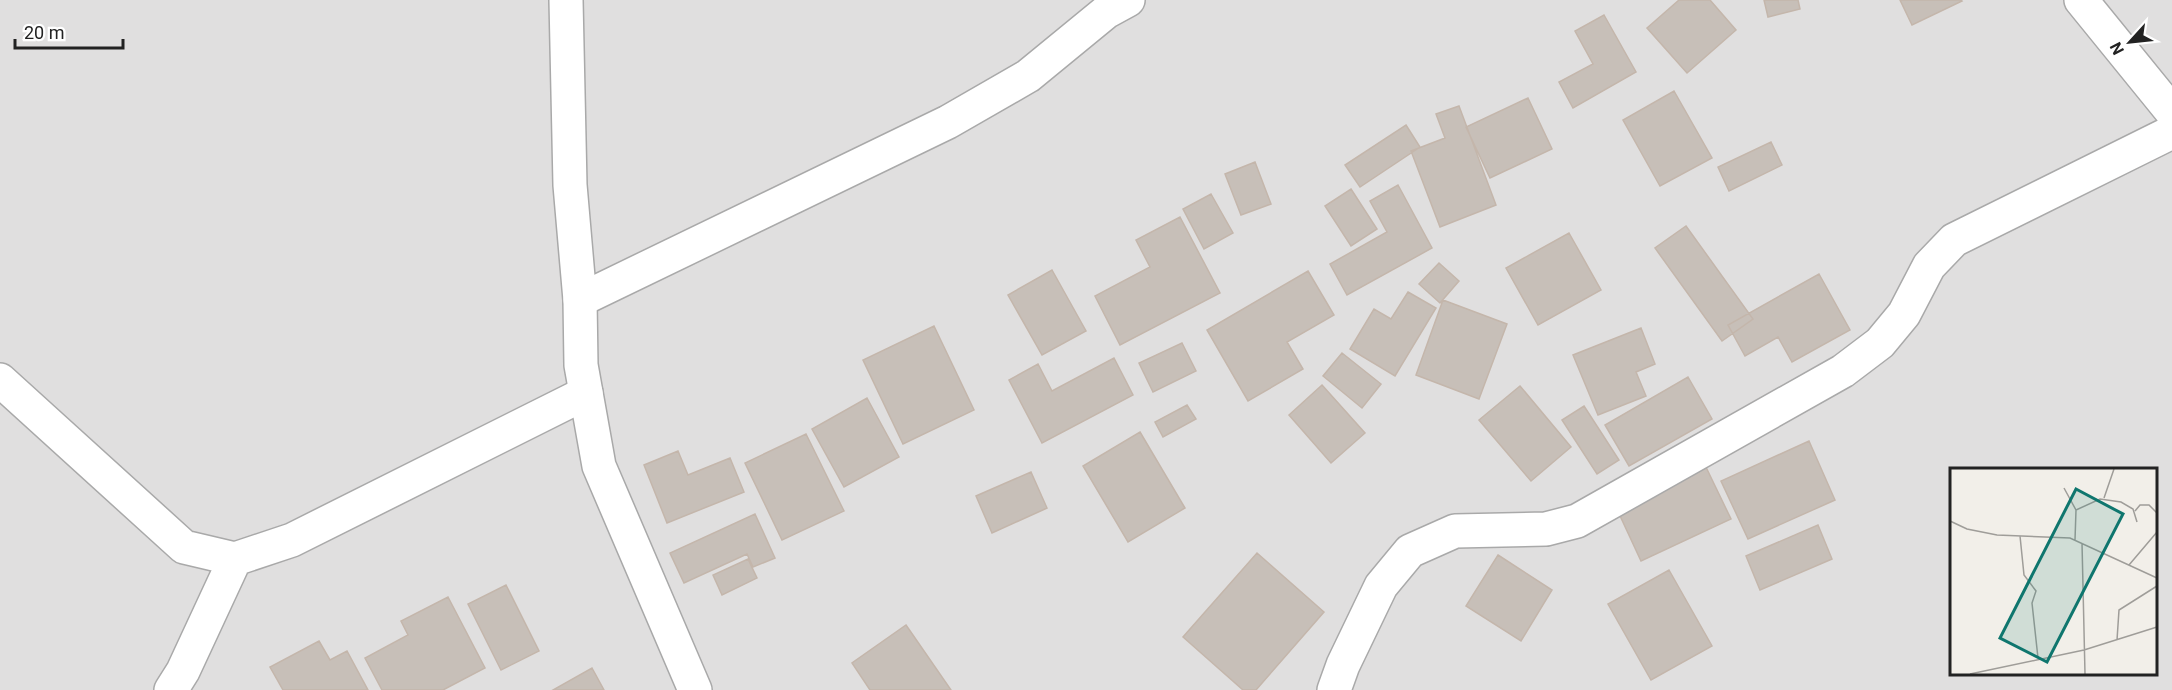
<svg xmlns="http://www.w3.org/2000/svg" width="2172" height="690" font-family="Roboto,sans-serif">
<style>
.residential{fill:#e0dfdf;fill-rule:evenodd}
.building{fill:#c7bfb8;stroke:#c4b6ab;stroke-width:1.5}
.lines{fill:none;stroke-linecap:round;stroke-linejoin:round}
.minor-casing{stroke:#a9a9a9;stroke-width:36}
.tertiary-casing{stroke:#a9a9a9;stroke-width:36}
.minor{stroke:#fff;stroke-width:33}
.tertiary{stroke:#fff;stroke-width:33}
.inset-road{fill:none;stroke:#9f9d99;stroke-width:1.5}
.view{fill:#0f766e;fill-opacity:0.15;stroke:#0f766e;stroke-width:3}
.inset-edge{fill:none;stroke:#222;stroke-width:3}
</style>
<rect width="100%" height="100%" fill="#f2efe9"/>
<!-- residential -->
<path class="residential" d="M0,0H2172V690H0ZM1952,470H2156V674H1952Z"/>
<!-- building -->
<path class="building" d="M1679,0H1710L1736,30L1687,73L1647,28Z
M1764,0H1798L1800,9L1768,17Z
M1900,0H1961L1962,1L1912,25Z
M1604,15L1636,72L1573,108L1559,82L1593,64L1575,31Z
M1674,91L1712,158L1660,186L1623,120Z
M1528,98L1552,149L1490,178L1466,127Z
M1459,106L1496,205L1440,227L1411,151L1445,138L1436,114Z
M1406,125L1420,147L1360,187L1345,165Z
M1771,142L1782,165L1729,191L1718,167Z
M1255,162L1271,204L1241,215L1225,174Z
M1398,185L1432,248L1347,295L1330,264L1387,232L1370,201Z
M1351,189L1377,229L1351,246L1325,206Z
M1211,194L1233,233L1204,249L1183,209Z
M1180,217L1220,293L1120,345L1095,296L1150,267L1136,240Z
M1686,226L1753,319L1722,341L1655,248Z
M1569,233L1601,290L1538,325L1506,268Z
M1439,263L1459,281L1440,303L1419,284Z
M1052,270L1086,331L1042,355L1008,295Z
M1308,271L1334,315L1287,342L1303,369L1248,401L1207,330Z
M1819,274L1850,330L1792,362L1778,337L1745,356L1728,325Z
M1408,292L1436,308L1395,376L1350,349L1374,309L1391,319Z
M1443,300L1507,324L1479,399L1416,375Z
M934,326L974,410L903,444L863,360Z
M1641,328L1655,364L1636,372L1646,396L1598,415L1573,355Z
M1182,343L1196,371L1153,392L1139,363Z
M1342,353L1381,384L1362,408L1323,376Z
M1114,358L1133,395L1042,443L1009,380L1038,364L1052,391Z
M1688,377L1712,419L1629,466L1605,425Z
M1322,385L1365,433L1331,463L1289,415Z
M1520,386L1571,447L1531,481L1479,420Z
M867,398L899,457L844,487L812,429Z
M1187,405L1196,419L1163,437L1155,422Z
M1584,406L1619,460L1597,474L1562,420Z
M1140,432L1185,508L1128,542L1083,466Z
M806,434L844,511L782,540L745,463Z
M1809,441L1835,500L1748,539L1721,481Z
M678,451L688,475L730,458L744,492L667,523L644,465Z
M1704,463L1731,519L1641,561L1615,505Z
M1031,472L1047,508L992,533L976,496Z
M755,514L775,558L753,567L747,554L684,583L670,553Z
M1818,525L1832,559L1760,590L1746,556Z
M1257,553L1324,612L1256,690H1243L1183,637Z
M1498,555L1552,590L1521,641L1466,606Z
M748,559L757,578L722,595L713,575Z
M1669,570L1712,646L1651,680L1608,604Z
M506,585L539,651L501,670L468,604Z
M448,597L485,668L443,690H382L365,658L408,635L401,621Z
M906,625L951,690H870L852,663Z
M319,641L330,660L347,651L368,690H283L270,667Z
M592,668L604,690H553Z"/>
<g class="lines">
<defs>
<path id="minor" d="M2081,0L2172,112
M580,300L948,122L1028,76L1106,12L1128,0
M0,380L184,547L235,559L292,540L586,393
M171,690L183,671L235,559
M1334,690L1343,665L1381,586L1410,551L1455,531L1546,529L1577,521L1843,371L1880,343L1904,314L1929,266L1954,240L2172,132"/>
<path id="tertiary" d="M566,0L570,185L580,300L581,365L599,466L695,690"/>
</defs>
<!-- minor casing -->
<use href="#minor" class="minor-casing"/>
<!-- tertiary casing -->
<use href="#tertiary" class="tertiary-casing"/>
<!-- minor -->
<use href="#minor" class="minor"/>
<!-- tertiary -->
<use href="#tertiary" class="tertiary"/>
</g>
<!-- overview -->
<g transform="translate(1950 468)">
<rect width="207" height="207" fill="#f2efe9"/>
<path class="inset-road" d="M114,20L126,42M154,30L164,1M185,43L190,37H199L207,45M0,53L17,61L47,67L120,70L207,110M70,68L74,107L86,123L82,135L88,190M125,72L126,42L150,31L171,34L183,41L187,54M132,75L135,206M179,97L207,64M167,172L169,142L207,118M20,206L134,182L207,159"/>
<path class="view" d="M126,21L173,46L97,194L50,170Z"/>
<rect width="207" height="207" class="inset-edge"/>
</g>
<!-- north arrow -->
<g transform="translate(2130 42) rotate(243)" stroke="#ffffff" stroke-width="4.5" paint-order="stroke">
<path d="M0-4.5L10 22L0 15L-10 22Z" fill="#222222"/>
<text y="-9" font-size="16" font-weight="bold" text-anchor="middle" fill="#222222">N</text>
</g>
<!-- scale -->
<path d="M15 39v9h108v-9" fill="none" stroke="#222222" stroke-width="3"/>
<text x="24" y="39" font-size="18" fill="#222222" stroke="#ffffff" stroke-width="4.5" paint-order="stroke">20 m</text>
</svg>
